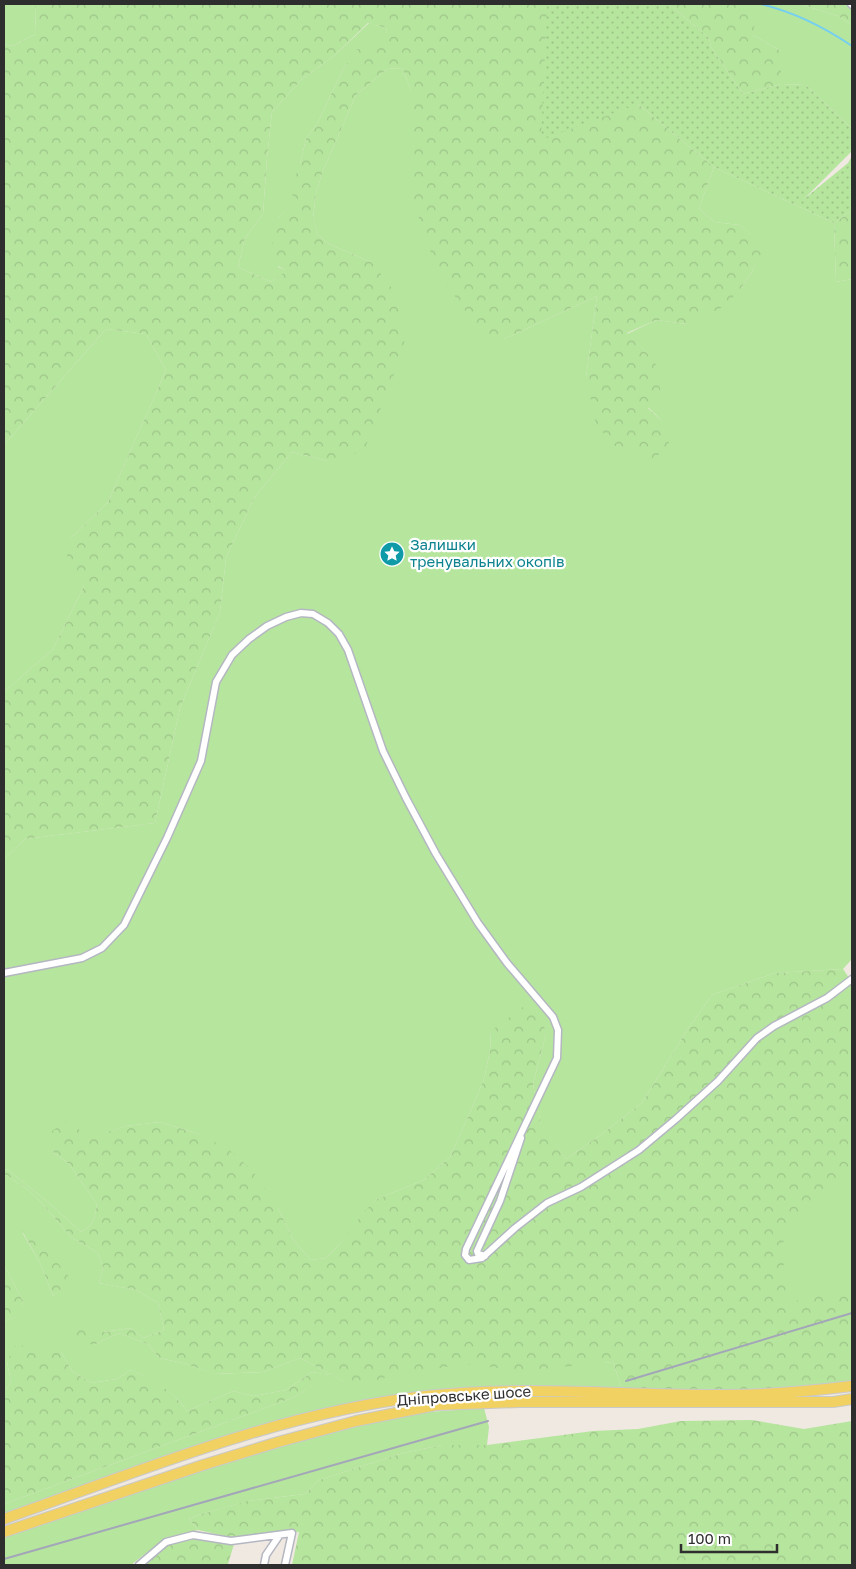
<svg xmlns="http://www.w3.org/2000/svg" width="856" height="1569" font-family="'Golos Text',sans-serif">
<style>
.grass{fill:#b6e59e;fill-rule:evenodd}
.forest{fill:url(#forest-crowns);fill-rule:evenodd}
.garden{fill:url(#garden-dots)}
.lines{fill:none;stroke-linecap:round;stroke-linejoin:round}
.stream{stroke:#75cff0;stroke-width:2}
.minor-casing{stroke:#b4b7c1;stroke-width:9}
.primary-casing{stroke:#c9c9c9;stroke-width:12}
.minor{stroke:#fff;stroke-width:6}
.primary{stroke:#f2d163;stroke-width:10}
.rail{stroke:#a3a6b8;stroke-width:2}
.labels{text-anchor:middle;stroke-width:4.5;stroke-linejoin:round;paint-order:stroke}
.culture-label{font-size:15px;fill:#0d838f;stroke:#fff;text-anchor:start}
.street-label{font-size:15px;fill:#2e2e2e;stroke:#fff}
</style>
<defs>
<pattern id="forest-crowns" width="20" height="18" patternUnits="userSpaceOnUse" patternTransform="scale(1.25)"><rect width="20" height="18" fill="#b6e59e"/><path d="M2 6a3 3 0 1 1 6 0M12 15a3 3 0 1 1 6 0" fill="none" stroke="#9dc588"/></pattern>
<pattern id="garden-dots" width="8" height="8" patternUnits="userSpaceOnUse" patternTransform="scale(1.25)"><rect width="8" height="8" fill="#b6e59e"/><path d="M2 2h.1M6 6h.1" fill="none" stroke="#9dc588" stroke-width="1.8" stroke-linecap="round"/></pattern>
</defs>
<rect width="100%" height="100%" fill="#efe9e1"/>
<!-- grass -->
<path class="grass" d="M4,4H35L36,34L12,46L4,44Z
M734,4H799L838,16L852,25V129L806,85L781,84V51L753,35Z
M369,23L386,28L387,32L374,51L349,61L342,71L318,122L306,139L300,164L297,201L278,218V267L288,271L271,282L238,267L245,238L263,214L267,158L272,112L302,79L335,55Z
M402,68L411,90V195L504,339L597,296L586,377L662,421L648,407L647,353L627,334L656,320L687,324L741,288L752,272L764,246L740,225L714,222L699,208L714,167L834,223L836,282L852,279V959L843,969L775,973L712,995L687,1030L642,1103L599,1136L566,1159L541,1125L533,1084L546,1034L491,1031L490,1051L484,1079L471,1110L450,1157L424,1180L377,1199L339,1245L326,1258L311,1260L294,1241L278,1208L199,1134L160,1122L126,1126L52,1151L69,1164L97,1204C95,1216 94,1226 81,1232L49,1203L7,1169L4,1170V859L25,839L155,823L180,708L220,612L226,558L254,498L292,452L328,461L371,262L329,244L317,234L313,218L316,193L323,171L356,95L387,69Z
M106,329L146,334L166,370L108,502L71,538L84,586L53,649L4,692V445Z
M852,1006V1291L601,1363L613,1362L623,1392L426,1396L292,1422L4,1518V1504L295,1397L329,1375L312,1372L286,1390L254,1396L233,1391L187,1411C173,1391 153,1379 130,1370L117,1379L91,1383L72,1371L61,1352L7,1362L11,1382L4,1392V1321L21,1315L23,1301L4,1265V1174L27,1189L40,1201L71,1237L98,1253L103,1268L99,1283L136,1290L158,1303L164,1330L143,1338L131,1328L103,1332L94,1345L119,1333L148,1344L159,1358L183,1363L216,1374L263,1372L300,1358L345,1382ZM22,1232L71,1280L53,1296L40,1263Z
M484,1408L489,1427L487,1445H442L403,1453L319,1480L305,1494L248,1501L201,1514L189,1519L198,1530L165,1538L131,1565H4V1536L218,1464L356,1425L428,1412Z"/>
<!-- forest -->
<path class="forest" d="M35,4H546L638,104L714,167L699,208L714,222L740,225L765,246L752,272L741,288L725,306L687,324L656,320L627,333L647,353L657,366L661,395L648,408L662,421L671,434L667,448L652,460L615,446L596,425L586,377L597,296L504,339L480,331L438,273L411,195V90L402,68L387,69L356,95L323,171L316,193L313,217L317,234L329,244L371,262L395,292L405,346L364,451L328,461L292,452L254,498L226,558L220,612L180,708L155,823L25,839L4,859V692L53,649L84,586L64,570L71,538L108,502L166,370L146,334L106,329L4,445V44L12,46L36,34ZM368,23L386,28L387,32L374,42V51L357,49L342,71L318,122L306,139L300,164L290,191L296,201L278,218L272,246V263L287,271L271,282L238,267L245,238L263,214L267,158L272,112L302,79L335,55Z
M634,4H734L755,21L753,35L781,51V84L743,94L711,47L709,38L670,5Z
M799,4H852V25L838,16Z
M852,210V279L836,282L834,223Z
M843,969L852,982V1172L789,1227L783,1243L784,1272L788,1303L852,1286V1386L789,1393L623,1392L613,1362L522,1371L466,1364L394,1375L354,1387L300,1358L263,1372L215,1374L183,1363L159,1358L148,1344L119,1333L94,1345L73,1339L69,1325H94L104,1332L131,1328L143,1338L164,1330L158,1303L136,1290L99,1283L103,1268L98,1253L71,1237L40,1201L27,1189L4,1174V1170L7,1169L49,1203L81,1232C94,1226 95,1216 97,1204L69,1164L52,1151L50,1133L68,1119L88,1138L126,1126L160,1122L199,1134L228,1149L252,1170L278,1208L294,1241L311,1260L326,1258L339,1245L364,1212L377,1199L424,1180L450,1157L471,1110L484,1079L490,1051L491,1031L527,1004L541,1015L546,1034L533,1084L541,1124L566,1159L599,1136L642,1103L687,1030L712,995L775,973Z
M27,1227L72,1280L53,1296L40,1263L22,1231Z
M4,1265L23,1301L22,1315L4,1321Z
M34,1345L61,1352L72,1371L91,1383L117,1379L130,1370C155,1380 171,1389 187,1411L233,1391L254,1396L286,1390L312,1372L330,1375L295,1397L4,1504V1392L11,1382L7,1362L14,1346Z
M752,1420L804,1429L852,1421V1565H292L299,1532L229,1537L198,1530L189,1519L201,1514L247,1501L305,1494L319,1480L403,1453L442,1445H487L593,1431L638,1429L681,1421Z
M192,1538L234,1544L228,1564L141,1565L166,1545Z"/>
<!-- garden -->
<path class="garden" d="M546,4L670,5L709,38L711,47L743,94L781,84L806,85L852,129V151L804,199L848,163L852,156V210L834,223L714,167L638,104L541,140L547,5Z"/>
<g class="lines">
<!-- stream -->
<path class="stream" d="M761,4C793,12 824,27 852,46"/>
<defs>
<path id="minor" d="M851,4L852,5
M4,973L82,958L102,948L124,925L167,838L201,761L216,682L232,655L249,639L267,626L286,617L301,613L313,614L328,623L339,634L348,650L383,751L406,798L436,854L478,923L507,963L553,1017L558,1030L557,1058L466,1249L465,1255L469,1260L482,1258L515,1228L547,1203L581,1187L639,1150L676,1119L718,1081L757,1038L774,1026L827,998L852,979
M485,1256L478,1254L477,1251L500,1201L521,1138
M139,1565L166,1542L193,1535L231,1541L292,1533L285,1565
M264,1565L266,1555L279,1536"/>
<path id="primary" d="M4,1519C140,1471 281,1412 426,1396C526,1385 626,1396 726,1395C768,1395 811,1391 852,1386
M4,1532L203,1465L278,1442L356,1421L436,1405L520,1402H833L852,1399"/>
</defs>
<!-- minor casing -->
<use href="#minor" class="minor-casing"/>
<!-- primary casing -->
<use href="#primary" class="primary-casing"/>
<!-- minor -->
<use href="#minor" class="minor"/>
<!-- primary -->
<use href="#primary" class="primary"/>
<!-- rail -->
<path class="rail" d="M626,1381L852,1313
M4,1559L488,1421"/>
</g>
<!-- icons -->
<defs>
<symbol id="sight-disc" viewBox="-11 -11 22 22"><circle r="9.5" fill="#0f9aa8" stroke="#fff"/><path d="M0-6L1.8-2.2L6-1.7L2.9 1.2L3.7 5.4L0 3.3L-3.7 5.4L-2.9 1.2L-6-1.7L-1.8-2.2Z" fill="#fff"/></symbol>
</defs>
<g fill-rule="evenodd">
<use href="#sight-disc" x="378" y="540" width="28" height="28"/>
</g>
<g class="labels">
<!-- culture labels -->
<g class="culture-label">
<text x="410" y="550">Залишки<tspan x="410" dy="17">тренувальних окопів</tspan></text>
</g>
<!-- street labels -->
<g class="street-label">
<text transform="translate(464 1396) rotate(-4)" y="5">Дніпровське шосе</text>
</g>
</g>
<!-- border -->
<rect width="856" height="1569" fill="none" stroke="#2e2e2e" stroke-width="10"/>
<!-- scale -->
<path d="M681 1544v8h96v-8" fill="none" stroke="#2e2e2e" stroke-width="2.5"/>
<text x="688" y="1544" font-size="15" fill="#2e2e2e" stroke="#ffffff" stroke-width="4" paint-order="stroke">100 m</text>
</svg>
